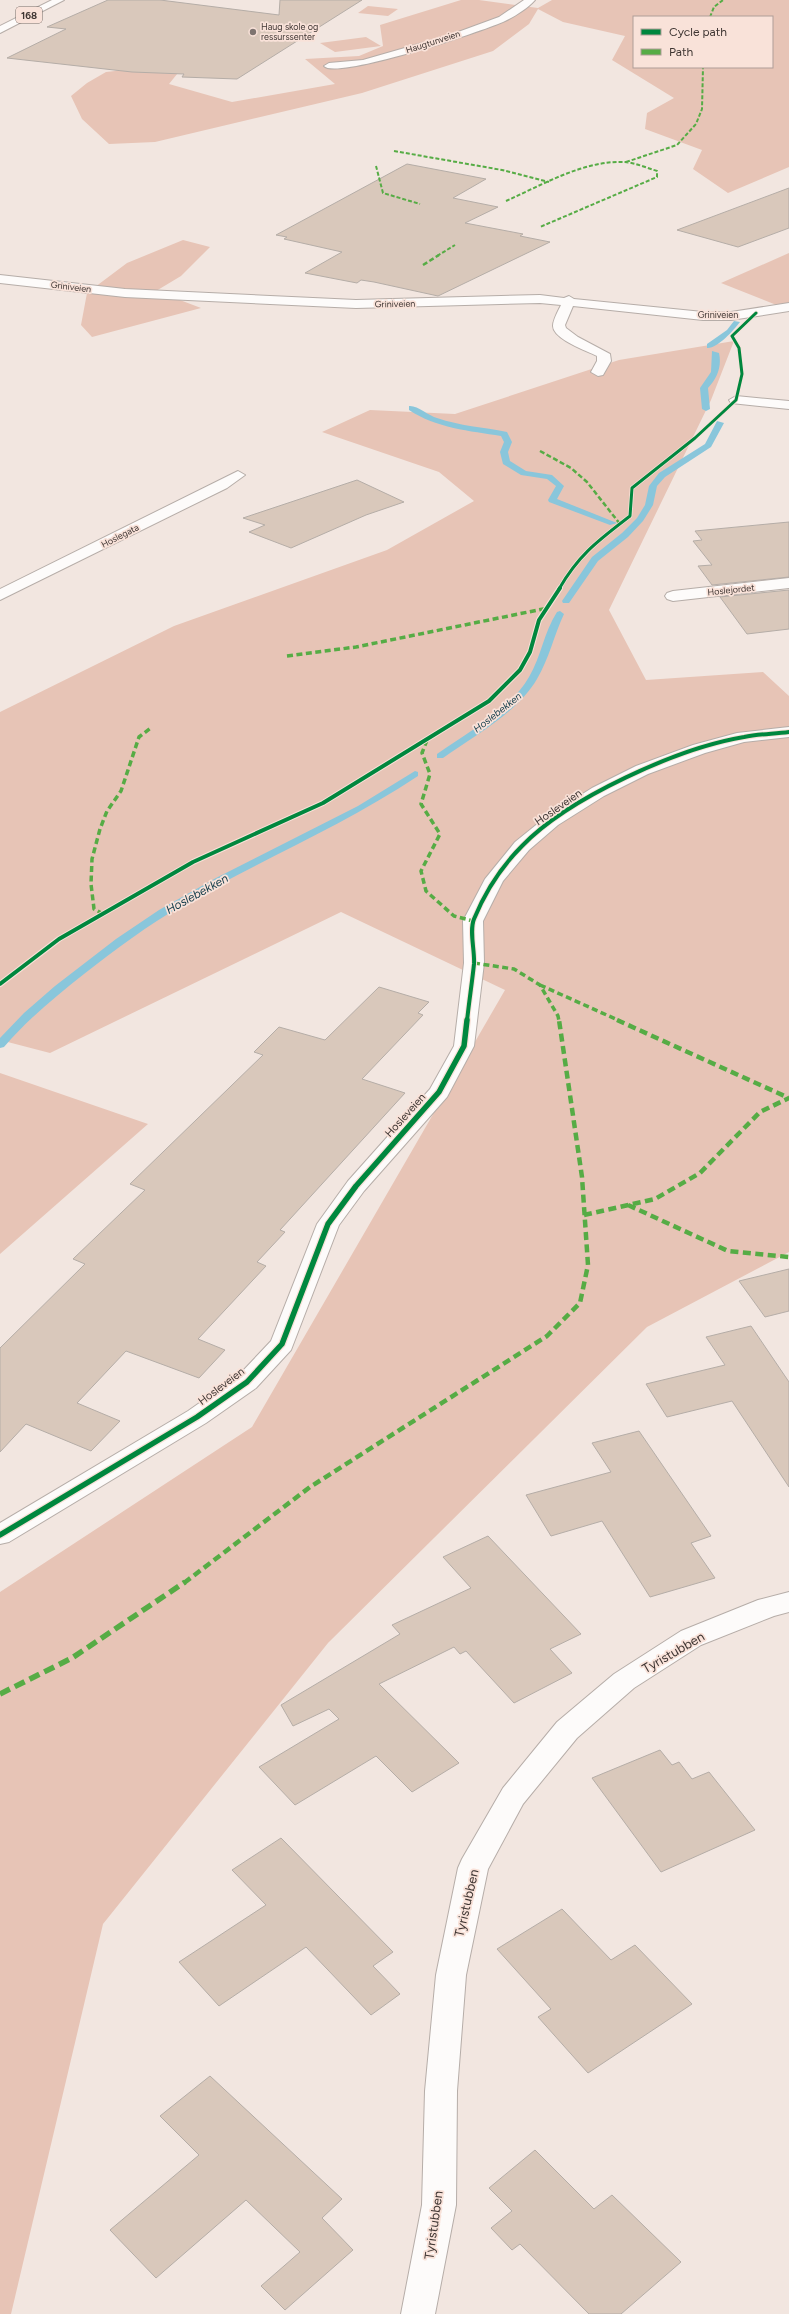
<svg xmlns="http://www.w3.org/2000/svg" width="789" height="2314" font-family="Figtree,sans-serif">
<style>
.green{fill:#e7c4b6;fill-rule:evenodd}
.lines{fill:none;stroke-linecap:round;stroke-linejoin:round}
.stream{fill:#89c6db;fill-rule:evenodd}
.building{fill:#d9c8bb;stroke:#b5ada7}
.minor-casing{stroke:#b6ada8;stroke-width:2}
.major-casing{stroke:#b6ada8;stroke-width:2}
.minor{fill:#fdfbfa;fill-rule:evenodd}
.major{fill:#fdfbfa;fill-rule:evenodd}
.quiet-far4{stroke:#56ac45;stroke-width:2;stroke-dasharray:4 2;stroke-linecap:butt}
.quiet-far3{stroke:#56ac45;stroke-width:2.5;stroke-dasharray:5 2.5;stroke-linecap:butt}
.quiet-far2{stroke:#56ac45;stroke-width:3.5;stroke-dasharray:6 3.5;stroke-linecap:butt}
.quiet-far1{stroke:#56ac45;stroke-width:4.5;stroke-dasharray:8 4.5;stroke-linecap:butt}
.quiet{stroke:#56ac45;stroke-width:5.5;stroke-dasharray:11 5.5;stroke-linecap:butt}
.cycleway-far2-casing{stroke:#f9e2d9;stroke-width:4.5}
.cycleway-far1-casing{stroke:#f9e2d9;stroke-width:6}
.cycleway-casing{stroke:#f9e2d9;stroke-width:8}
.cycleway-far2{stroke:#00873e;stroke-width:3}
.cycleway-far1{stroke:#00873e;stroke-width:4}
.cycleway{stroke:#00873e;stroke-width:5.5}
.poi-dot{fill:#7e7470;stroke:#f9e2d9;stroke-width:1.5}
.labels{text-anchor:middle;stroke-width:3.5;stroke-linejoin:round;paint-order:stroke}
.far-poi-label{font-size:9px;fill:#3f3633;stroke:#f9e2d9;text-anchor:start}
.far-street-label{font-size:9px;fill:#3f3633;stroke:#f9e2d9}
.shield{fill:#f9e2d9;stroke:#776a65;stroke-width:1}
.shield-label{font-size:10px;font-weight:bold;fill:#3f3633}
.far-water-label{font-size:10px;font-style:italic;fill:#113b49;stroke:#f9e2d9}
.street-label{font-size:11px;fill:#3f3633;stroke:#f9e2d9}
.water-label{font-size:12px;font-style:italic;fill:#113b49;stroke:#f9e2d9}
.near-street-label{font-size:13px;fill:#3f3633;stroke:#f9e2d9}
</style>
<rect width="100%" height="100%" fill="#f2e6e0"/>
<!-- green -->
<path class="green" d="M461,0H479L538,8L552,0H789V167L728,193L693,169L702,150L645,129L647,113L674,98L612,60L625,36L563,22L538,9L529,24L493,51L362,93L155,142L109,144L82,119L71,96L87,83L106,72L186,63L169,84L232,102L335,84L305,59L359,56L383,46L380,25ZM634,17H772V67H634Z
M368,6L398,9L388,16L358,13Z
M366,37L381,46L335,52L320,43Z
M183,240L210,247L181,276L156,291L201,308L92,337L81,325L87,293L127,263Z
M789,253V307L784,308L721,283Z
M734,341L711,400L609,610L646,680L763,672L789,696V1252L647,1327L328,1643L103,1924L11,2314H0V1592L252,1427L505,990L341,912L50,1053L0,1040V712L174,626L387,550L474,501L439,472L322,432L370,410L455,414L619,360Z
M0,1073L148,1124L0,1254Z"/>
<g class="lines">
<!-- stream -->
<path class="stream" d="M734,321L740,322C734,330 717,349 707,348V344L727,330Z
M712,351L719,353C722,367 717,378 708,388L710,409L706,411L702,409L700,388L711,372Z
M409,406C417,405 429,416 437,418C460,426 483,427 507,432L512,442L508,452L510,461L526,471L552,475L564,486L557,499L617,523L610,525L549,502L548,500L556,486L547,479L521,475L503,464L500,452L504,442L501,436C470,431 436,428 409,410Z
M717,421L724,423L711,447L665,477L657,486L653,505L643,521L628,537L598,561L569,603H563L562,601L592,557L622,533L637,518L645,505L649,486L659,473L705,444Z
M560,611L564,614C554,635 549,659 537,679C518,712 474,736 443,758H437V754C466,733 511,709 529,677C541,657 544,632 557,612Z
M415,771L418,772V776C343,826 260,860 183,905C148,925 116,949 84,974C55,997 28,1019 4,1047L0,1048V1038L24,1013L55,986L116,939L159,910L216,878L358,806Z"/>
</g>
<!-- building -->
<path class="building" d="M108,0H160L279,15L280,0H362L237,79L182,77L184,74L132,72L7,58L66,29L47,27Z
M407,164L486,179L453,198L498,207L465,223L523,234L520,236L550,242L438,296L374,282L361,280L357,283L305,273L342,252L284,239L287,237L276,235Z
M789,188V228L738,247L677,230Z
M357,480L404,502L366,515L291,548L249,532L265,525L243,518Z
M789,522V577L712,585L698,566L712,565L693,541L702,540L695,531Z
M789,590V629L747,634L720,597Z
M379,987L429,1002L418,1013L423,1015L362,1079L405,1093L280,1230L285,1232L257,1262L266,1266L198,1339L225,1350L199,1378L126,1351L77,1403L120,1421L91,1451L26,1424L0,1452V1348L85,1264L73,1259L145,1190L130,1184L263,1055L254,1052L279,1027L325,1040Z
M789,1269V1311L765,1317L739,1281Z
M751,1326L789,1382V1487L732,1401L667,1417L646,1384L725,1365L706,1337Z
M639,1431L711,1536L691,1543L715,1578L650,1597L602,1521L551,1536L526,1495L611,1472L592,1443Z
M488,1536L581,1634L550,1649L572,1673L514,1703L466,1651L460,1654L454,1647L379,1684L459,1763L412,1792L376,1756L295,1805L259,1767L339,1719L329,1709L293,1726L281,1705L400,1634L392,1625L471,1588L443,1557Z
M660,1750L672,1765L679,1762L692,1779L709,1772L755,1830L661,1872L592,1778Z
M281,1838L393,1952L373,1966L400,1994L371,2015L306,1947L219,2006L179,1962L266,1905L232,1870Z
M562,1909L611,1960L635,1945L692,2004L588,2073L538,2017L551,2009L497,1949Z
M210,2076L342,2199L322,2218L353,2250L285,2310L261,2286L300,2252L246,2200L156,2278L110,2230L199,2155L160,2116Z
M535,2150L594,2209L612,2195L681,2262L621,2314H589L520,2244L512,2250L491,2228L512,2211L489,2188Z"/>
<g class="lines">
<defs>
<path id="minor" d="M524,0H535C528,8 514,17 505,21C484,31 336,80 324,66L329,63L363,60L450,35L499,17Z
M0,275L125,289L356,300L540,295L564,298L569,296L574,299L703,312H731L789,303V311L731,320H703L573,306L565,325L566,328L578,337L610,354L611,361L603,375L598,376L591,372L597,361V356C587,351 553,339 553,326C553,320 558,311 561,305L540,303L356,308L125,297L0,283Z
M736,396L789,401V409L731,403L729,400Z
M238,471L245,475L227,488L0,600V589Z
M789,578V588L673,601L667,599L665,596L667,593L673,591Z
M789,727V737L744,742L705,753L648,774L604,796L558,825L529,850L503,881L483,921L484,963L474,1046L447,1097L364,1191L339,1225L291,1350L256,1388L206,1423L9,1542L0,1544V1523L188,1411L238,1376L271,1341L317,1224L348,1181L430,1089L454,1046L464,963L463,921L485,879L515,842L546,817L592,788L636,766L693,745L737,733Z
M789,1592V1612L774,1616L701,1645L634,1688L577,1738L523,1804L488,1869L466,1975L457,2091L456,2205L435,2314H401L422,2205L425,2091L436,1975L458,1868L462,1859L503,1788L557,1722L614,1674L681,1631L758,1600Z"/>
<path id="major" d="M52,0H64L0,33V26Z"/>
</defs>
<!-- minor casing -->
<use href="#minor" class="minor-casing"/>
<!-- major casing -->
<use href="#major" class="major-casing"/>
<!-- minor -->
<use href="#minor" class="minor"/>
<!-- major -->
<use href="#major" class="major"/>
<!-- quiet-far4 -->
<path class="quiet-far4" d="M710,17L714,7L723,0
M394,151L502,170L549,182
M626,162L677,145L696,124L702,109L703,67
M376,166L383,193L420,204
M506,201C542,185 584,160 625,162C636,163 647,168 657,171V177L540,227
M437,256L455,245"/>
<!-- quiet-far3 -->
<path class="quiet-far3" d="M423,265L439,255
M540,451L571,468L587,482L620,524"/>
<!-- quiet-far2 -->
<path class="quiet-far2" d="M287,656L356,647L548,608
M427,740L422,753L430,774L421,804L440,834L421,871L426,891L454,916L473,921
M103,914L94,909L91,884L92,859L100,829L107,811L121,791L139,737L152,727
M474,963L514,969L540,985L558,1016L559,1021
M540,985L620,1021"/>
<!-- quiet-far1 -->
<path class="quiet-far1" d="M617,1020L789,1098
M628,1205L728,1251L789,1257
M584,1215L655,1199L700,1173L760,1112L789,1098
M184,1583L310,1487L547,1336L580,1303L588,1265L582,1177L559,1020"/>
<!-- quiet -->
<path class="quiet" d="M0,1694L72,1658L185,1582"/>
<defs>
<path id="cycleway-far2" d="M559,589C579,554 599,540 630,516L632,488L695,438L736,400L742,374L739,348L732,336L756,313"/>
<path id="cycleway-far1" d="M0,984L59,939L193,862L323,803L489,701L520,670L530,652L539,620L560,588
M467,1021C469,1002 472,983 474,964C475,951 469,931 474,919C485,892 501,867 522,846C568,798 678,748 744,737C759,734 774,734 789,732"/>
<path id="cycleway" d="M0,1535L197,1417L247,1382L282,1344L328,1224L356,1186L439,1092L464,1046L467,1020"/>
</defs>
<!-- cycleway-far2 casing -->
<use href="#cycleway-far2" class="cycleway-far2-casing"/>
<!-- cycleway-far1 casing -->
<use href="#cycleway-far1" class="cycleway-far1-casing"/>
<!-- cycleway casing -->
<use href="#cycleway" class="cycleway-casing"/>
<!-- cycleway-far2 -->
<use href="#cycleway-far2" class="cycleway-far2"/>
<!-- cycleway-far1 -->
<use href="#cycleway-far1" class="cycleway-far1"/>
<!-- cycleway -->
<use href="#cycleway" class="cycleway"/>
</g>
<!-- markers -->
<circle class="poi-dot" cx="253" cy="32" r="4"/>
<g class="labels">
<!-- far-poi labels -->
<g class="far-poi-label">
<text x="261" y="30">Haug skole og<tspan x="261" dy="10">ressurssenter</tspan></text>
</g>
<!-- far-street labels -->
<g class="far-street-label">
<text transform="translate(433 42) rotate(-18)" y="3">Haugtunveien</text>
<text transform="translate(71 287) rotate(7)" y="3">Griniveien</text>
<text transform="translate(395 304) rotate(-1)" y="3">Griniveien</text>
<text x="718" y="318">Griniveien</text>
<text transform="translate(120 536) rotate(-27)" y="3">Hoslegata</text>
<text transform="translate(731 590) rotate(-6)" y="3">Hoslejordet</text>
</g>
<!-- shield labels -->
<rect class="shield" x="16" y="7" width="26" height="16" rx="3"/>
<g class="shield-label">
<text x="29" y="19">168</text>
</g>
<!-- far-water labels -->
<g class="far-water-label">
<text transform="translate(497 712) rotate(-38)" y="4">Hoslebekken</text>
</g>
<!-- street labels -->
<g class="street-label">
<text transform="translate(558 807) rotate(-35)" y="4">Hosleveien</text>
<text transform="translate(405 1115) rotate(-48)" y="4">Hosleveien</text>
<text transform="translate(221 1386) rotate(-37)" y="4">Hosleveien</text>
</g>
<!-- water labels -->
<g class="water-label">
<text transform="translate(197 894) rotate(-29)" y="4">Hoslebekken</text>
</g>
<!-- near-street labels -->
<g class="near-street-label">
<text transform="translate(673 1652) rotate(-30)" y="5">Tyristubben</text>
<text transform="translate(466 1903) rotate(-77)" y="5">Tyristubben</text>
<text transform="translate(433 2225) rotate(-82)" y="5">Tyristubben</text>
</g>
</g>
<!-- legend -->
<rect x="633" y="16" width="140" height="52" fill="#f9e2d9" stroke="#af9d97"/>
<rect x="641" y="29" width="20" height="6" fill="#00873e" stroke="#af9d97"/>
<text x="669" y="36" font-size="12" fill="#3f3633">Cycle path</text>
<rect x="641" y="49" width="20" height="6" fill="#56ac45" stroke="#af9d97"/>
<text x="669" y="56" font-size="12" fill="#3f3633">Path</text>
</svg>
